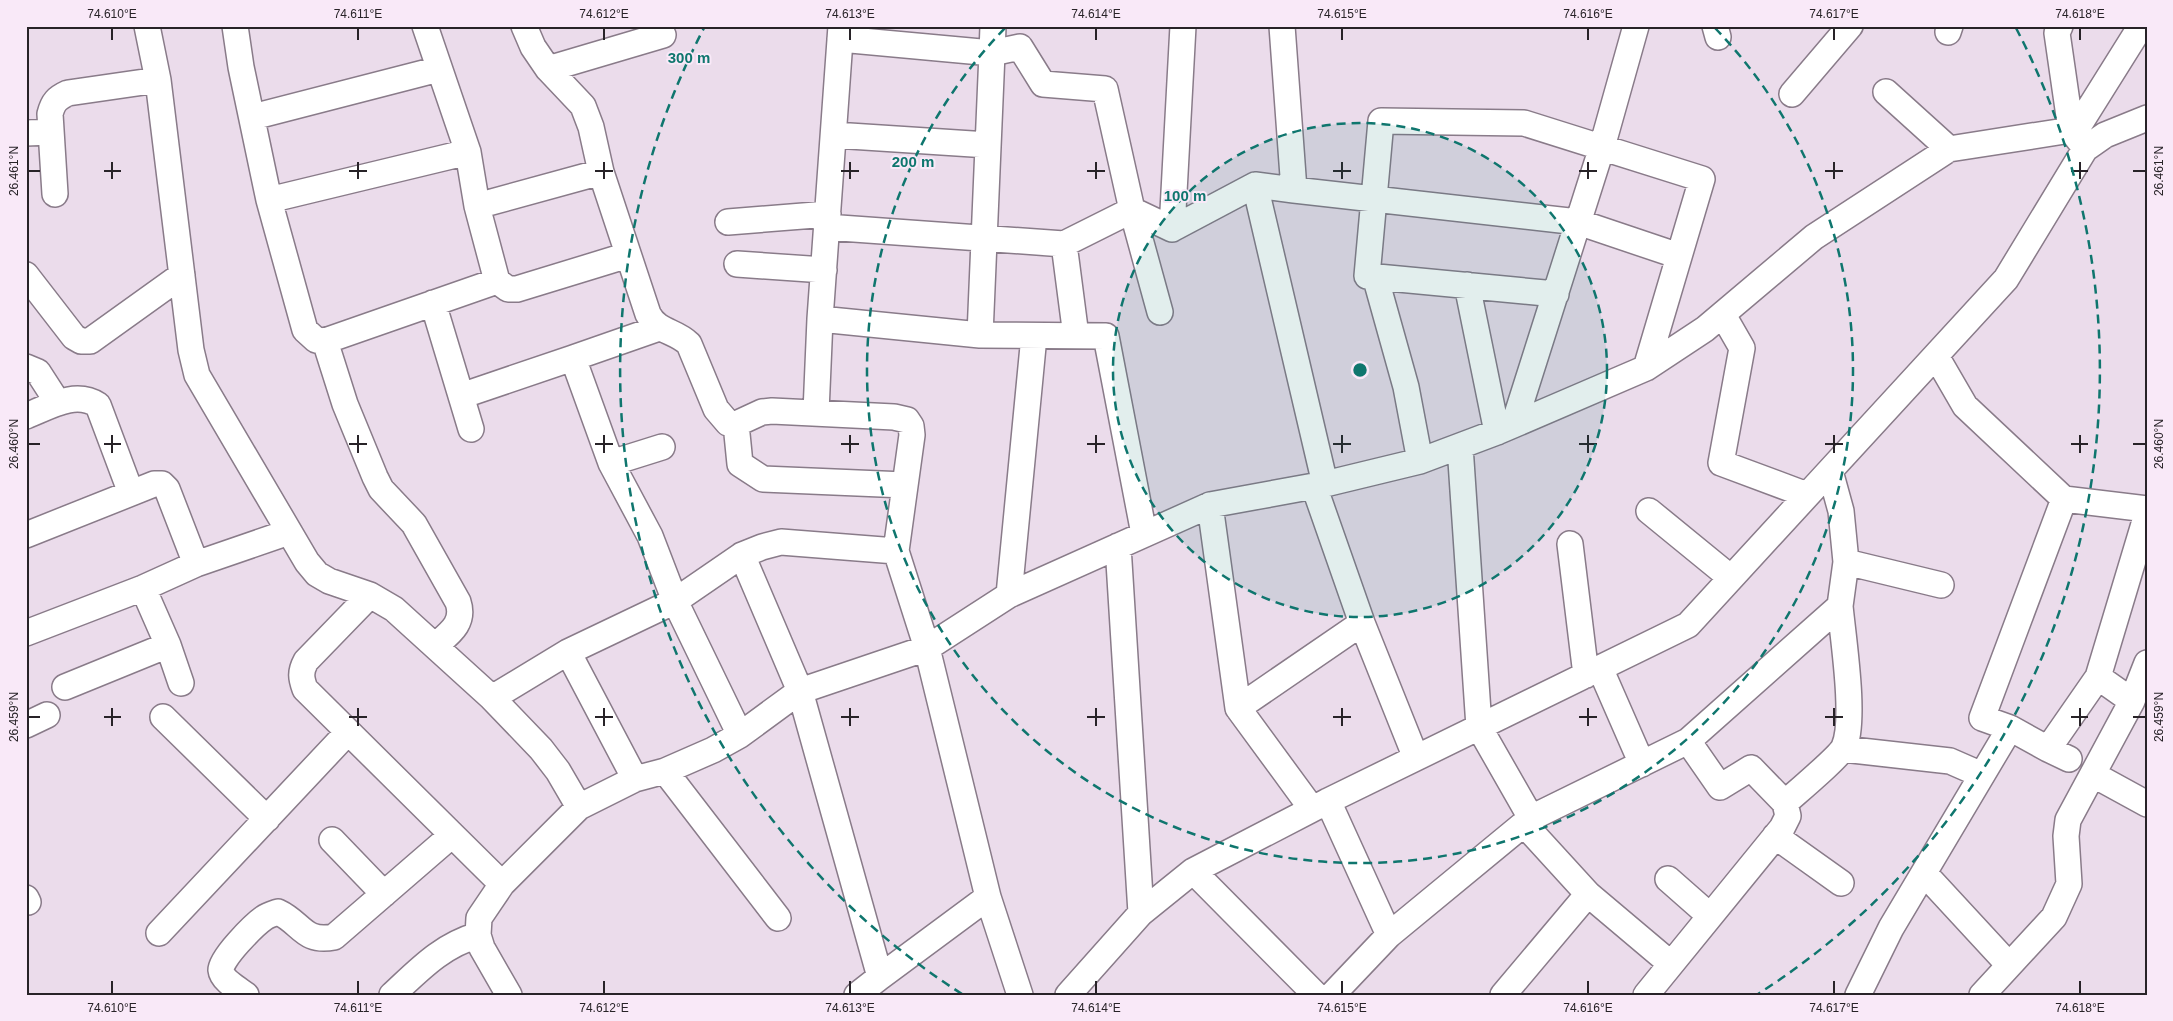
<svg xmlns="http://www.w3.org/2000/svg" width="2173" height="1021" font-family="Arial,sans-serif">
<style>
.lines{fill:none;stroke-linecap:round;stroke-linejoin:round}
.minor-casing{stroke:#897b89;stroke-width:28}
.minor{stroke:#fff;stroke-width:25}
.ticks{fill:none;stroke:#282328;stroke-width:2}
.ring{fill:none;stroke:#0f766e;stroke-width:2.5;stroke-dasharray:9 6}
.centre{fill:#0f766e;stroke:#f9e9f8;stroke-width:2.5}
.ring-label{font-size:15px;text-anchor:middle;font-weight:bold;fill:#0f766e;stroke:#f9e9f8;stroke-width:4;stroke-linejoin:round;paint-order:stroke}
.neatline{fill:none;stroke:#282328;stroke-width:2}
.ticks-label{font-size:12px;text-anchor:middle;fill:#282328}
</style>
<rect width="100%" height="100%" fill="#ebdceb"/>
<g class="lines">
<defs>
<path id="minor" d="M147,26L158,80L191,350L197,375L307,562L317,574L329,581L370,595L394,609L492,698L568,652L675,601L742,555L762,547L781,542L896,551
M235,26L241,67L269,200L468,152
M425,26L468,152L477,206L497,281L508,289H517L628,255
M524,26L533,47L548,69L583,106L591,127L601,172L648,314C658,333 675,330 689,344L716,409L728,423L736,424L762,412L772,411L894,417L907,420L911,426L912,435L896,551L927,648L988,897L1020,995
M841,26L820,319L980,335L1106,336L1144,534
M993,26L992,53L1020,47L1043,84L1105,89L1132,210L1064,244
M1282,26L1294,190L1255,185L1325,484
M1715,26L1718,37
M2060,26L2057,33L2071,130L2082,144
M1948,32L1950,26
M840,39L992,53L980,335
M548,69L663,35
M1886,92L1949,149
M1792,94L1850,26
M253,117L439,69
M26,133L51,132
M2074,133L2141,26
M834,135L988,145
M1294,190L1578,222L1679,256
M55,194L50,114C53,102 57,98 68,93L158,80
M269,200L305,330L316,340L325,341L497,281
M477,206L601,172
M728,222L828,214
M826,227L1064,244L1076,336
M1172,229L1183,26
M737,264L824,270
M26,275L74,337L81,341H90L182,275
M1375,276L1406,387L1420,461
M1467,285L1497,432
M1556,294L1367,276L1381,121L1524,123L1702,179L1646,368
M433,303L471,429
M1160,312L1132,210L1172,229L1255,185
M1723,315L1742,348L1721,463L1807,495
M659,328L573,358L611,463L650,536L675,601L740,735
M325,341L345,404L375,477L381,489L414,524L458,602C465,623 450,633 435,646
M1936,356L1965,406L2064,499L1982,718L2010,728L2048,749L2098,677L2132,701
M26,367L38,372L58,403
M461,396L573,358
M816,412L820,319
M26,416C49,407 75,390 98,405L131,493
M736,424L740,464L763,479L905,485
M1514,424L1602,147L1636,26
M1460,446L1479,727L1531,818L1688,741L1840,606L1846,562L1841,511L1830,471
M611,463L662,447
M1314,486L1362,623
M2064,499L2147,509
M1210,505L1238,708L1362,623L1416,758
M1649,511L1731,578
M26,535L154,484H162L167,489L196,564
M1570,544L1586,675
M1118,546L1141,913
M742,555L800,691L880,977L988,897
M1846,562L1941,585
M143,588L168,645L181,683
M370,595L306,661C300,672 301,678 305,689L502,884
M1009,595L1034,336
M26,633L143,588L196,564L289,532
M568,652L635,779
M1600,668L1642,764
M2098,677L2147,514
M65,687L168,645
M492,698L541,749L558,771L579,807
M1238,708L1312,809
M163,717L267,819
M26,725L47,715
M1688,741L1720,787L1751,768L1785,803C1796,793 1839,757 1844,747C1856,720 1843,638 1840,606
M1843,749L1950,761L1982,775
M2048,749L2069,759
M665,771L778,918
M2094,775L2147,804
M1328,801L1389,935L1531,818
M1775,836L1841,883
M332,840L384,894
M1193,871L1316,995
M1924,873L2009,965
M1668,879L1710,916
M1588,894L1671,964
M26,898L28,902
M159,933L348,732
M246,995C238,989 222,980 221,970C220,959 254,925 264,918C268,915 272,914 278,912C302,923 303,943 334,937L452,835
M392,995C420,969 441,946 478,935
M509,995L482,948L478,935L479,918L502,884L579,807L635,779L665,771L713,750L740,735L800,691L927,648L1009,595L1210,505L1325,484L1420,461L1497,432L1646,368L1705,329L1814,237L1949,149L2071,130
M857,995L880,977
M1068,995L1141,913L1193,871L1328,801L1688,625L2006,279L2085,149L2105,135L2147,118
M1332,995L1389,935
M1503,995L1588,894L1524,824
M1646,995L1782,828L1788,816L1785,803
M1858,995L1891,928L2010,728
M1982,995L2054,917L2069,884L2066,836L2068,820L2132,701L2147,663"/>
</defs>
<!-- minor casing -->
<use href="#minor" class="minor-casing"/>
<!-- minor -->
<use href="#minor" class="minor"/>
</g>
<!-- ticks -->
<path class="ticks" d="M112,28V40M358,28V40M604,28V40M850,28V40M1096,28V40M1342,28V40M1588,28V40M1834,28V40M2080,28V40M112,162V179M358,162V179M604,162V179M850,162V179M1096,162V179M1342,162V179M1588,162V179M1834,162V179M2080,162V179M28,171H40M104,171H121M349,171H367M595,171H613M841,171H859M1087,171H1105M1333,171H1351M1579,171H1597M1825,171H1843M2071,171H2088M2133,171H2146M112,435V453M358,435V453M604,435V453M850,435V453M1096,435V453M1342,435V453M1588,435V453M1834,435V453M2080,435V453M28,444H40M104,444H121M349,444H367M595,444H613M841,444H859M1087,444H1105M1333,444H1351M1579,444H1597M1825,444H1843M2071,444H2088M2133,444H2146M112,708V726M358,708V726M604,708V726M850,708V726M1096,708V726M1342,708V726M1588,708V726M1834,708V726M2080,708V726M28,717H40M104,717H121M349,717H367M595,717H613M841,717H859M1087,717H1105M1333,717H1351M1579,717H1597M1825,717H1843M2071,717H2088M2133,717H2146M112,981V994M358,981V994M604,981V994M850,981V994M1096,981V994M1342,981V994M1588,981V994M1834,981V994M2080,981V994"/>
<!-- distance rings -->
<circle cx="1360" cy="370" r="247" fill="#0f766e" fill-opacity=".12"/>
<g class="ring">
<circle cx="1360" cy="370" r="247"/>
<path d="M1715 28A493 493 0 1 1 1005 28"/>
<path d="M962 994A740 740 0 0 1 704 28M2016 28A740 740 0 0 1 1758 994"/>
</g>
<circle cx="1360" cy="370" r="8" class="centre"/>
<g class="ring-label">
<text x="689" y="63">300 m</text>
<text x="913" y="167">200 m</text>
<text x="1185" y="201">100 m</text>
</g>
<!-- border -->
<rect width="2173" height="1021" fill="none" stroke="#f9e9f8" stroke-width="55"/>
<rect x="28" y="28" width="2118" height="966" class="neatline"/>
<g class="ticks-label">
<text x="112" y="18">74.610°E</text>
<text x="358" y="18">74.611°E</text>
<text x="604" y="18">74.612°E</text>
<text x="850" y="18">74.613°E</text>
<text x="1096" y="18">74.614°E</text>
<text x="1342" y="18">74.615°E</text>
<text x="1588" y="18">74.616°E</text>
<text x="1834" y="18">74.617°E</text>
<text x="2080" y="18">74.618°E</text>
<text transform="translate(14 171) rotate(-90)" y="4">26.461°N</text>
<text transform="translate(2159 171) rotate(-90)" y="4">26.461°N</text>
<text transform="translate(14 444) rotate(-90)" y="4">26.460°N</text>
<text transform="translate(2159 444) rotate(-90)" y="4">26.460°N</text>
<text transform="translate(14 717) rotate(-90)" y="4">26.459°N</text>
<text transform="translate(2159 717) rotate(-90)" y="4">26.459°N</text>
<text x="112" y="1012">74.610°E</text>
<text x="358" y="1012">74.611°E</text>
<text x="604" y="1012">74.612°E</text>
<text x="850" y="1012">74.613°E</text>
<text x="1096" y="1012">74.614°E</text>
<text x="1342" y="1012">74.615°E</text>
<text x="1588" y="1012">74.616°E</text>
<text x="1834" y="1012">74.617°E</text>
<text x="2080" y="1012">74.618°E</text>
</g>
</svg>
